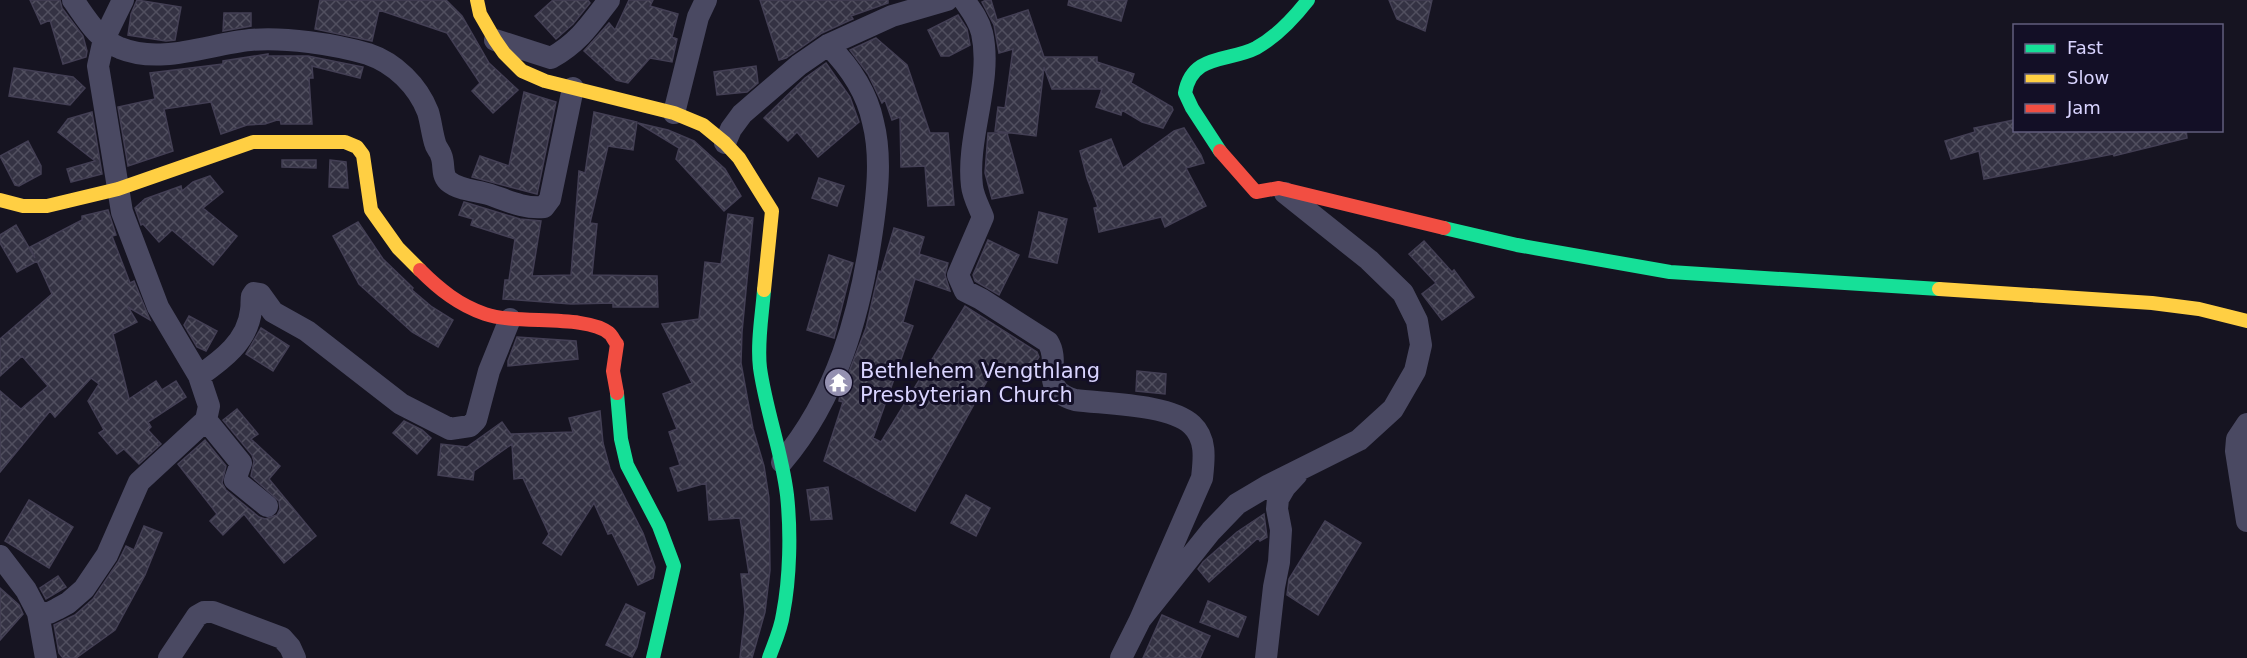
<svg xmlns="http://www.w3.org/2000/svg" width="2247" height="658" font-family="'DejaVu Sans',sans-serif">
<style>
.building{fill:url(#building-cross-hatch);stroke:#433f54;stroke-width:1.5}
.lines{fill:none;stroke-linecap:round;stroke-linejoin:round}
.street{stroke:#4a4962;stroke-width:22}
.fast{stroke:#16e098;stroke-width:14}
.slow{stroke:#ffcf43;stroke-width:14}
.jam{stroke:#f24e42;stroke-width:14}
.labels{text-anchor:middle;stroke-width:6;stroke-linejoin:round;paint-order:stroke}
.poi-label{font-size:21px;fill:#d9d4ff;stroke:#130f26;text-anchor:start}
</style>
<defs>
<pattern id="building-cross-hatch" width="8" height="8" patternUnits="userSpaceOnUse" patternTransform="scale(1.5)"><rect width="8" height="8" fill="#343243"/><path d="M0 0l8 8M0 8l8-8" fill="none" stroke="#514f5f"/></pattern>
</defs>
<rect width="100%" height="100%" fill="#161421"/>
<!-- building -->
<path class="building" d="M30,0H60L62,8L83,36L87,51L86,57L63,64L50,20L41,24Z
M137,0L181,7L175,40L166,41L128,35L131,14Z
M320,0H446L462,16L489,63L518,90L493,113L472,91L480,83L447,33L379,10L372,41L315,29Z
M553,0H588L590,3L573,24L556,39L535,16Z
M629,0H653L650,6L678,14L672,37L677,39L672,62L650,58L628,83L616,80L584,51L609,23L615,30Z
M760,0H888V3L851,16L853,19L822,33L786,58L779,60Z
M986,0H991L997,20L1028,10L1044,57H1097V62L1134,74L1131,83L1172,107L1173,110L1163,128L1142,122L1122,110L1121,115L1096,107L1102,89H1052L1044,67L1036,136L995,131L998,107L1005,108L1013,49L999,53L994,25L982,2Z
M1069,0H1127L1121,21L1068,5Z
M1389,0H1432L1425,31L1397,19Z
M224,13H251V26L223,31Z
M958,15L967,29L970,45L949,56H941L928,30Z
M876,38L907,65L930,133H948L954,205L928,206L925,166L901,167L900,117L892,120L885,100L882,103L868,74L850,50Z
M268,54V56H308L363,67L360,78L312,66L313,78H309L312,124H281L280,119L265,124L247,125L221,134L211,102L164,109L173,151L128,166L118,107L155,99L150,73L223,64V61Z
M826,63L850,97L859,122L818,157L797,132L788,141L764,118L805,78Z
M756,66L758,83L747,92L717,95L714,72Z
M14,68L73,77L85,88L70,105L9,96Z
M524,92L556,102L537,194L472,177L480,156L509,166Z
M92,112L102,174L71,182L67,169L95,161L58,132L68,119Z
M594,112L637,122L633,150L608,146L590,223L597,224L592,275L657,276L658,307H613V303L571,304L503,299L505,280H509L515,239L471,225L473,219L459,215L464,202L520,219L541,221L532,276L571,275L579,171L585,173Z
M2014,120V130H2186L2187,138L2114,156L2113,154L1984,179L1979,151L1951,159L1945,141L1975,132L1974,128Z
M638,123L668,130L694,141L725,169L741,196L724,211L676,159L679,148Z
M1184,128L1201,155L1204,163L1186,168L1206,206L1165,227L1161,217L1099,232L1094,208L1098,207L1087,178L1080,151L1111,139L1123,168L1174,131Z
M988,133H1007L1023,193L992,199L985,173Z
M28,141L41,166V174L19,186L15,185L0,156Z
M282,160H316V168L282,167Z
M330,160L346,162L348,188L329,187Z
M210,176L223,192L203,208L237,236L213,265L172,230L159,242L143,224L141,225L135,208L145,199L181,186L182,191L193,182Z
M819,178L844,186L837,206L812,198Z
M108,210L116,235L112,236L130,283L134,281L150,320L128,307L137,322L113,334L129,399L156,381L162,390L176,381L186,397L148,422L151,427L148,430L161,444L139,464L124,449L117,454L99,433L104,430L88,401L99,384L91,378L55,417L50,411L0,472V391L21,409L48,386L22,356L0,376V339L52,294L37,261L17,272L0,243V235L16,225L35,258L30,247L82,220V216Z
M1039,212L1067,219L1057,263L1029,257Z
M728,214L753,218L742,332L741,363L753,429L764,466L769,498L770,570L765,612L752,658H740L745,611L741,574H749L740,518L709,520L706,483L678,491L670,468L680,465L669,432L677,429L663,394L692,383L662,324L699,319L705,262L721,264Z
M358,222L383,259L413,288L412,290L432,307L453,320L438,347L412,332L359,284L333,236Z
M894,228L924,237L919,254L948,263L945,275L950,291L915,279L903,322L913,326L873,438L881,442L965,306L1037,352L1039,357L1027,376L998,361L915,511L824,461L843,402L839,401L840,395L866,328L879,271L881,272Z
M988,240L1019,255L999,295L975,281L973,275Z
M1424,241L1452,272L1454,270L1474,297L1442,320L1422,294L1436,283L1409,254Z
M829,255L853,263L834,338L807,330Z
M189,316L217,331L206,351L197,347L184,325Z
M261,328L289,346L273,371L246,354Z
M517,337L576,341L578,359L508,366V361Z
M1137,371L1166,374L1165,394L1136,391Z
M237,409L258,434L251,439L280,466L269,479L316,536L284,563L244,514L223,535L210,521L217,514L178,464L205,440L226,466L222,483L226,490L259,517L265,519L277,515L280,509L279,501L251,476L254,461L252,455L223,420Z
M600,411L603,443L610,469L643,533L655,567L653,578L638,585L612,533L608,534L594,503L561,555L543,543L549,534L523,478L514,479L512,444L474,471L473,480L438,475L441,444L467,447L502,422L512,436V434L573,432L569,418Z
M404,421L422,430L431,438L417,454L393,433Z
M828,487L832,519L811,520L807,490Z
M966,495L990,508L976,536L951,523Z
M29,500L73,527L49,568L5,541Z
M1264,514L1267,537L1260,541L1258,538L1209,582L1198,569L1203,562L1237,532Z
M1325,521L1361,543L1318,615L1287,595L1289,579Z
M144,526L162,533L145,575L115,630L76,658H63L59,653L54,625L75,615L93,599L118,562L126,546L134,550Z
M58,576L66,587L46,599L40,588Z
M0,588L19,605L23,614L0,640Z
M1208,601L1246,617L1238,637L1200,622Z
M626,604L645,613L637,647L632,657L606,645Z
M1162,615L1210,636L1200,658H1143Z"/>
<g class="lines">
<!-- street -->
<path class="street" d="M73,0C86,18 98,40 120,48C161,65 209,44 250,40C285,37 334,44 368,54C395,63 418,86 428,112C431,122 432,133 435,143C436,148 440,151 441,155C445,164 441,174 448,181C460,191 477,190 491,195C508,201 525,209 544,207L550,199L573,88
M964,0C971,10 979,20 982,33C993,81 966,137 972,186C973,196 979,207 983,217L958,275L965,291L981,299L1048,342C1062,365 1037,389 1075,400C1105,404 1170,404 1192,425C1207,439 1204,460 1202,478L1140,620
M495,40L551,58C578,43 590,25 609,0
M674,113L698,17L706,0
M725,143L731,129L742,114L799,65L828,45L892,16L947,0
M199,376C222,360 248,341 251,310C252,305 251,300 252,296L254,293L260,294L273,312L307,331L401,404L450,429L470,426L476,420L489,371L510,319
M206,420L241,463L235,480L267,506
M2247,424L2237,439L2236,451L2247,521
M782,462C837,397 860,314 872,231C877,196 882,157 873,122C867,93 849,66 828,45
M0,556L26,590L38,613L46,658
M38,613H49L57,609L68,603L84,589L107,555L139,482L206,420L209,406L199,376L158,307L122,212L98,66L104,39L123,0
M169,658L197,616L204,612H213L282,638L290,647L295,658
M1121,658L1140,620L1211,531L1237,504L1269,485L1359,440L1393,409L1415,371L1421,345L1417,321L1403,293L1369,260L1285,193
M1266,658L1274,587L1279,562L1281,530L1277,509L1278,499L1285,487L1297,474"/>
<!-- fast -->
<path class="fast" d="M1220,151L1192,108L1185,93C1192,53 1229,62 1256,48C1276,37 1294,18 1308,0
M1444,228L1517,245L1670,272L1939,289
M764,290C762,316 757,343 760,368C766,411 782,452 787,495C791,532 790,578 783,614C781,629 774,644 769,658
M617,393L621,439L627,465L659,526L674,566L653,658"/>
<!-- slow -->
<path class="slow" d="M477,0L480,14L495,40L504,53L522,71L545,81L674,113L703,125L725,143L739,158L772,211L764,290
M0,200L23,206H47L118,189L253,142H345L357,147L363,155L371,210L398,248L420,270
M1939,289L2152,303L2199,309L2247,321"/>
<!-- jam -->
<path class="jam" d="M1220,151L1256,192L1279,188L1444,228
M420,270C440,290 459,305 485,314C516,325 586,314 609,333C612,335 614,341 617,344L613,371L617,393"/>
</g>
<!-- icons -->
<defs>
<symbol id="temple-disc" viewBox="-11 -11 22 22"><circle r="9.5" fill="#9591b1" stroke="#130f26"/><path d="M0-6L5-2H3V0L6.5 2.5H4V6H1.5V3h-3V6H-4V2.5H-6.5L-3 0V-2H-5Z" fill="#fff"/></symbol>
</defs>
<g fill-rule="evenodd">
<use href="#temple-disc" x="822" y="366" width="33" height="33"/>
</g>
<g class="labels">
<!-- poi labels -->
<g class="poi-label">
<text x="860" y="378">Bethlehem Vengthlang<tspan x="860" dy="24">Presbyterian Church</tspan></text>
</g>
</g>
<!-- legend -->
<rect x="2013" y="24" width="210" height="108" fill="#130f26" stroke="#625e7d" stroke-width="1.5"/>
<rect x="2025" y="44" width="30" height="9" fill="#16e098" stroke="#625e7d" stroke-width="1.5"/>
<text x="2067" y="54" font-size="18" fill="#d9d4ff">Fast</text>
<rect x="2025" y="74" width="30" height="9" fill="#ffcf43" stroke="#625e7d" stroke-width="1.5"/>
<text x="2067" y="84" font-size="18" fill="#d9d4ff">Slow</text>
<rect x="2025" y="104" width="30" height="9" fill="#f24e42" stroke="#625e7d" stroke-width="1.5"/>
<text x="2067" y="114" font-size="18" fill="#d9d4ff">Jam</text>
</svg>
